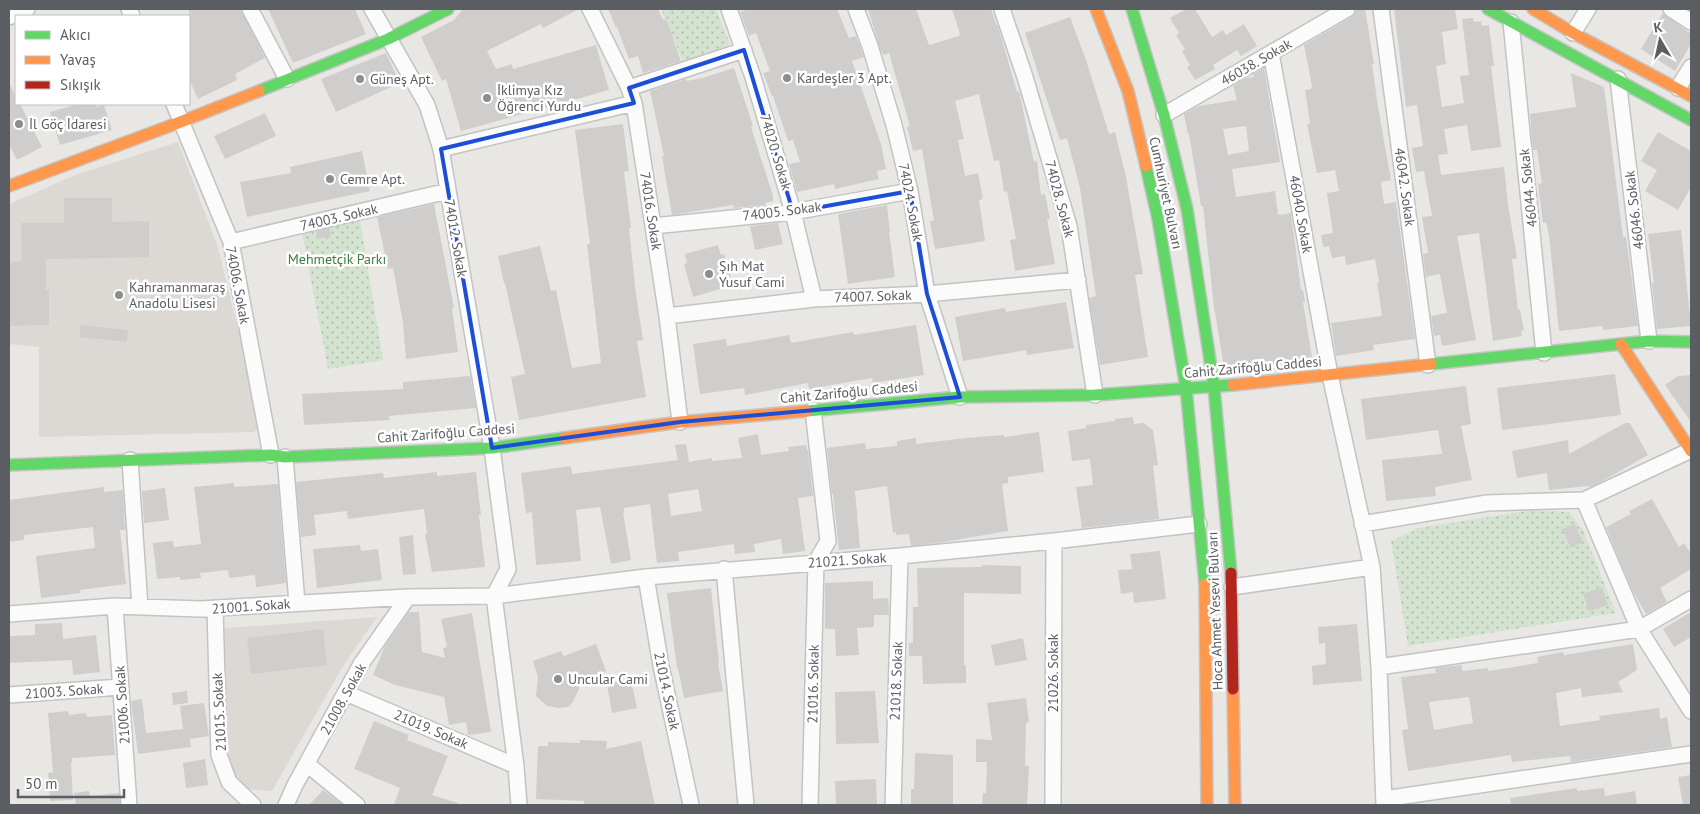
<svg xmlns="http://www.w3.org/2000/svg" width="1700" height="814" font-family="'PT Sans',sans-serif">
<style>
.education{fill:#dcd9d4}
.grass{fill:url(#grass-dots)}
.building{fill:#cfcecd;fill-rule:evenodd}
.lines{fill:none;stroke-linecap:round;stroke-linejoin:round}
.street-casing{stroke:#c3c3c4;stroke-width:18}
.fast-casing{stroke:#c6c5c5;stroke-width:14}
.slow-casing{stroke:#c6c5c5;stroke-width:14}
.jam-casing{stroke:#c6c5c5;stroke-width:14}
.street{stroke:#fcfbfb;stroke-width:15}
.fast{stroke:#63d668;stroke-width:11}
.slow{stroke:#ff974d;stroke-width:11}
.jam{stroke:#b3261e;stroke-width:11}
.marked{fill:none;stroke:#1d4ed8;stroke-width:4;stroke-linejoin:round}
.poi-dot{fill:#8c8d8f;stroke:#fff;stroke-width:2}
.labels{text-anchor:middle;stroke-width:5;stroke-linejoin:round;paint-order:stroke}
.street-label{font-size:14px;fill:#5a5d61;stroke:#fff}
.poi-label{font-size:14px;fill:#5a5d61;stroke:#fff;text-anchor:start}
.park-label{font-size:14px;fill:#3d7d3d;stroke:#fff}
</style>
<defs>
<pattern id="grass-dots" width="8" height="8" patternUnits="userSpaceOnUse" patternTransform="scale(1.25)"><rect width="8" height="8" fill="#d4e3d0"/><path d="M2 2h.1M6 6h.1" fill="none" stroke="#afbbac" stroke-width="1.8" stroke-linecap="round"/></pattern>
</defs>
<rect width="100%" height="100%" fill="#e9e7e4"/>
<!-- education -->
<path class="education" d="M178,142L218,247L261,425L254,432L39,437V347L9,344V204L75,175Z
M377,617L342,668L272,791L240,789L231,775L215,629Z"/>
<!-- grass -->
<path class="grass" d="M661,9H716L730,44L684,64Z
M359,214L383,360L328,369L301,228Z
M1533,510L1569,512L1583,530L1616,613L1408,646L1391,541L1418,528Z"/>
<!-- building -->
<path class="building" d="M189,9H241L265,58L235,74L237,80L198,99L189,79Z
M268,9H355L366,34L293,63Z
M463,9H579L543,28L541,24L487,51L496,69L512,64L513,69L596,45L609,90L461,131L446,79L442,81L421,37L454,20Z
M608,9H658L663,20L666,19L681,61L643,73L638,56L629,59L617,27L616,28Z
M749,9H837L849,38L856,36L864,57L852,61L881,144L886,169L877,171L879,179L835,189L834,184L797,192L789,164L800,162L793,140L788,141L773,96H772L763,73L770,71L756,33L749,36L740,12Z
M868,9H916L929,45L959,36L960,34L952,9H991L996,24L998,26L1017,92L1019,91L1034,162L1037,161L1041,195L1045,194L1050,219H1047L1055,264L1015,271L1010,240L1016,239L1007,191L1004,192L999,160L994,161L979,94L955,101L964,139L958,140L965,176L978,173L983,199L979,200L985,241L935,249L930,221H934L922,149L913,151L907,127L910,126L889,53L884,55L881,51Z
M1186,9H1195L1212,37L1223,30L1226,35L1244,24L1257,46L1241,56L1237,50L1213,65L1215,69L1195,80L1187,67L1190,65L1182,51L1185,49L1176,35L1179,33L1170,18Z
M1365,9L1374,64H1372L1378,107L1391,180L1381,182L1384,204L1396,202L1415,339L1373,345L1374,350L1336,356L1331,323L1382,316L1377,282H1379L1375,259L1346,265L1345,256L1332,258L1329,246L1323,247L1321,235L1333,233L1327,193L1339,191L1335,170L1317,173L1307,124H1310L1305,90L1311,89L1312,86L1304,45L1352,17L1356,10Z
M1394,9H1455L1458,29L1442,32L1446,64L1436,66L1442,107L1464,103L1460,76L1469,75L1462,19L1473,18L1474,22L1481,21L1482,26L1489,25L1494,66H1491L1501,147L1471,151L1467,125L1444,129L1448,154L1438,155L1441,175L1504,167L1508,205L1517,258L1512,259L1518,310L1520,309L1524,330L1521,331L1522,336L1493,341L1479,233L1457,236L1476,340L1442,346L1440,335L1434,336L1431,316L1447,313L1440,274L1426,277L1423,254L1428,253L1422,217L1432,216L1424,171L1416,172L1412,148L1423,146L1417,105L1406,107Z
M1663,13L1691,34V44L1675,71L1641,49Z
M1070,17L1086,60L1109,134L1115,132L1126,177L1143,274L1135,275L1148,357L1100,365L1089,298L1096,296L1080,188L1067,138L1060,140L1025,33Z
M386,53L400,83L336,112L321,79Z
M734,68L753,126L751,127L773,196V201L765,203L766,205L734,208L733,205L672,215L662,156H664L650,91L686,79L687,81L702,78Z
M1264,68L1280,162L1232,169L1236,197L1275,191L1278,215L1291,213L1301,290H1303L1305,302H1303L1312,358L1225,373L1214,307L1203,206H1201L1189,134H1188L1184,114L1199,106L1237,100L1233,86L1246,78L1254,77L1253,74ZM1246,126L1249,151L1228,155L1223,129Z
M1571,73L1604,87L1623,237H1626L1638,326L1603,330L1602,326L1559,331L1549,235L1546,222L1543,223L1538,184L1542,183L1537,150H1533L1530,114L1576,107Z
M9,82L16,97V104H20L42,147L17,160L9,144Z
M78,104H96L97,107L104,105L112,130L60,145L50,112Z
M265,113L276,136L225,159L214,136Z
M623,124L629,171L624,172L631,228H629L636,295L643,340L637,341L646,397L519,420L511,377L525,374L505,283H504L498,256L540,246L551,291L556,290L572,368L601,363L587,244H590L575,130Z
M1658,132L1691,151V187L1678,210L1645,191L1657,170L1641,161Z
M362,151L370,191L247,217L240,182L291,173L290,167Z
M64,198H112V222L149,221V257L46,259V290H49V325L9,326V262L22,261L21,223H64Z
M434,204L454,308H452L458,352L406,359L403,323L393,268L388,269L377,217Z
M887,205L890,232H889L895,277L848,284L838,214Z
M778,223L783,244L755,250L750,226Z
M329,228L331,237L317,239L316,232Z
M1681,230L1691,326L1657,329L1652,283H1654L1648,234Z
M718,245L721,255L724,254L733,285L693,297L684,264L687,263L685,254Z
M1066,302L1074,348L1027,355L1026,350L963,361L955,317L1005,308L1006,312Z
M81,325L128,330L127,342L79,337Z
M916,325L924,375L873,383L872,378L809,389L808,383L745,395L744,388L700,394L693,344L726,339L727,346L789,335L791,343L853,332L854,335Z
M1615,374L1621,415L1502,430L1497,388Z
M1691,375V422L1665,385L1678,376Z
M470,376L476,408L389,416L390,420L304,425L302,394L403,389V382Z
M1466,386L1471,424L1461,426L1472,480L1435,487L1436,496L1386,501L1382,460L1442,454L1438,430L1366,440L1361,399Z
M1133,417L1134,424L1144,423L1153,430L1158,465L1153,466L1159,519L1082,528L1076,487L1093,485L1090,459L1072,461L1068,431L1086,428V425L1115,421V419Z
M1625,423H1630L1648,455L1597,484L1589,487L1588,486L1549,490L1547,473L1517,478L1512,451L1568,440L1569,454Z
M1039,432L1044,472L1008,477V483L1002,484L1008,531L944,542L911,546L909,534L896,535V532L893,533L887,486L855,491L860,548L839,550L833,494H832L827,448L865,443L866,449L897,446V441L916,438V444L966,438L1004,435V437Z
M758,434L761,455L789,451L788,447L806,445L807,450H808L813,496L798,498L805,551L783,554L781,539L754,544L755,552L735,554L734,544L678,552L679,561L657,563L650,504L624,508V513H623L631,560L611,564L600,507L576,510L581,561L536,565L532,512L526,513L521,473L571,466L572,474L678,460L675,445L686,444L689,462L712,458V461L742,458L738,438ZM698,489L702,511L671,516L668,494Z
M437,472V476L476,472L481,515H479L485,567L432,572L425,534H427L424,509L348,519L347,511L314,515L316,535L301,537L296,482L383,473L384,478Z
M234,483V487L278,484L286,583L256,587L255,575L229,578L228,570L200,573L201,578L180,580V577L157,579L153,543L173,541L174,547L201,544L194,487Z
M104,487V492L123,490L125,530H120L126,584L80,590V593L41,598L36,556L95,548L93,527L24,535V540L9,542V500Z
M165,488L169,520L144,523L142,491Z
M1652,499L1679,547L1684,543L1691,554V569L1660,588L1667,602L1646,614L1632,590L1606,527L1631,514L1629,511Z
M1574,524L1583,542L1571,548L1562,529Z
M413,535L416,574L403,575L399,537Z
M360,545L361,551L378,549L382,580L317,588L313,549Z
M1160,551L1166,599L1134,603L1133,592L1121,594L1118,570L1132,569L1130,554Z
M982,565L1021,566V594L964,593V665H966V683L923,684L922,656H909V643H913V607H918L917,568L982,567Z
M873,581V599L888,598L889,615H874V627L857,628L859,655L836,656L835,629H825V583Z
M1602,587L1608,605L1589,611L1583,594Z
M711,588L719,663H718L723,691L684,698L678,668H677L667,593Z
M409,612H419L422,652L445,658L443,648L447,647L441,619L472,613L491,732L468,735L466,722L449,725L444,697L395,685L373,675L385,646Z
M1691,612V637L1674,647L1663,629Z
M62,623L63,639L96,635L100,672L73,675L72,660L9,663V636L35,635V624Z
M1357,624L1362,681L1313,685L1312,666L1326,664L1325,643L1319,644L1318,627Z
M323,629L327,665L251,674L247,638Z
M1023,638L1027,660L995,666L991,645Z
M596,644L606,671L580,680L579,689L573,702L568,707L559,708L547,706L536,696L538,677L533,661L561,651L564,656Z
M1633,644L1637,670L1618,682L1623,692L1582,697L1581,688L1556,693L1560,726L1600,720L1599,716L1659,708L1660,719L1667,717L1672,747L1571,762L1570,756L1512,762L1511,755L1408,771L1402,730L1408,729L1401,677L1436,673L1435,668L1462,665V671L1488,668V671L1538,663L1537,657L1563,652L1564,655ZM1469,697L1473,723L1434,730L1429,702Z
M631,680L637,708L612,713L607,684Z
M187,691L188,703L173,705L172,693Z
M875,691L879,743L836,744L835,692Z
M1026,698L1029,722L1026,723L1025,766H1029L1027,805H982L983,793H986L987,762H976V739L992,740L987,703Z
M142,699L146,733L183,729L180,706L204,703L209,736L190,739L191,747L138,754L131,701Z
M68,711L69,715L86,713L87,717L112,715L115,755L72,758V762H71L73,800L50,801L48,773L53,772L48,713Z
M374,721L409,735L407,740L448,756L432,795L458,803V805H394L400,788L354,769Z
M580,740L607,741L606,749L641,741L655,805H584V801L536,799L538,746H548V742L580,743Z
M915,753L953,755V805H911V789H914Z
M205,759L208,785L186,788L183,763Z
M1691,775V805H1683L1678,777Z
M876,779L877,805H836L835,781Z
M1577,788V791L1604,788L1605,796L1635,791L1637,805H1511L1510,798Z
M323,790L343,805H309Z
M89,791L90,796L119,793L120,805H76L74,793Z"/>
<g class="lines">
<defs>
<path id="street" d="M129,9L132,16
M250,9L287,79
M372,9L427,105L441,149L492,448L508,569L494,596L516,766L519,805
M590,9L629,88L634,103L667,316L680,422
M729,9L753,77L793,212L814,299
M856,9L870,46L894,125L910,191L927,294L960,397
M1002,9L1025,77L1069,226L1095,395
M1381,9L1428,365
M1671,9L1691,22
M9,17L27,9
M1511,22L1544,353
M1573,33L1588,9
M1271,53L1330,375L1372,567L1379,667L1384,805
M1618,79L1649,341
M629,88L744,50
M1678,88L1691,67
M174,104L231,242L271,455
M1164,115L1347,9
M441,149L634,103
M653,226L793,212L910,191
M231,242L448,191
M667,316L814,299L927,294L1078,280
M285,457L297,603
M130,460L140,607
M1584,500L1639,629L1691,711
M1362,524L1487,503L1584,500L1691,450
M724,569L746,805
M646,577L661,666L691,805
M1232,587L1372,567
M115,606L129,805
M215,608L219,755L229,782L253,805
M9,614L115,606L200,609L408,597L494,596L646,577L900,556L1054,541L1199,524
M1379,667L1639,629L1691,599
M346,693L516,766
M9,695L120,687
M307,764L357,805
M1384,799L1691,754
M286,805L295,785L361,664L408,597
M810,805L816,562L828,541L813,410
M893,805L900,556
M1053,805L1054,541"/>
<path id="fast" d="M1132,9L1164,115L1187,209L1214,387L1231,573
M1488,9L1691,120
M259,91L388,39L448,9
M1146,166L1158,219L1186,388L1205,584
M1431,364L1649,341L1691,342
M807,411L960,397L1095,395L1233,385
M9,465L271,455L285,457L492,448L564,438"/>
<path id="slow" d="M1096,9L1128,91L1146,166
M1533,9L1573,33L1691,96
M9,186L183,121L259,91
M1621,344L1691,451
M1233,385L1431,364
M564,438L680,422L807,411
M1205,584L1207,805
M1233,689L1235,805"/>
<path id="jam" d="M1231,573L1233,689"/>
</defs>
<!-- street casing -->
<use href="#street" class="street-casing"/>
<!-- fast casing -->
<use href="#fast" class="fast-casing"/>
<!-- slow casing -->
<use href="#slow" class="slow-casing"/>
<!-- jam casing -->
<use href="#jam" class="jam-casing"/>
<!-- street -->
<use href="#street" class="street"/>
<!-- fast -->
<use href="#fast" class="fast"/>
<!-- slow -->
<use href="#slow" class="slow"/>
<!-- jam -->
<use href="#jam" class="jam"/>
</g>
<!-- marked area -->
<path class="marked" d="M744,50L793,212L910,191L927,294L960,397L680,422L492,448L441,149L634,103L629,88Z"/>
<!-- markers -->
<g class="poi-dot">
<circle cx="787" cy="78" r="5"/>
<circle cx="360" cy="79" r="5"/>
<circle cx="487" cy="98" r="5"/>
<circle cx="19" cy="124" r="5"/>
<circle cx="330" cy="179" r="5"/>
<circle cx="709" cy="274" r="5"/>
<circle cx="119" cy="295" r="5"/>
<circle cx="558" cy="679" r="5"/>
</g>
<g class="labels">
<!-- street labels -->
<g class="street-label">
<text transform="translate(1256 62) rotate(-30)" y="5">46038. Sokak</text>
<text transform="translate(776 152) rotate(73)" y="5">74020. Sokak</text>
<text transform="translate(1405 187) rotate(82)" y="5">46042. Sokak</text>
<text transform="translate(1528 188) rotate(-96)" y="5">46044. Sokak</text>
<text transform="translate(1166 193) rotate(78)" y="5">Cumhuriyet Bulvarı</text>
<text transform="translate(1060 199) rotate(75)" y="5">74028. Sokak</text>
<text transform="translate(911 202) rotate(79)" y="5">74024. Sokak</text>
<text transform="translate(1634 210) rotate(-97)" y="5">46046. Sokak</text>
<text transform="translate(651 211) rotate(81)" y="5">74016. Sokak</text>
<text transform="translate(782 211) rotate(-7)" y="5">74005. Sokak</text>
<text transform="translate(1301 214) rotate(80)" y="5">46040. Sokak</text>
<text transform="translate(339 217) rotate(-13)" y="5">74003. Sokak</text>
<text transform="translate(456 238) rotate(80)" y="5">74012. Sokak</text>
<text transform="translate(238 285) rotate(79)" y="5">74006. Sokak</text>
<text transform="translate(873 296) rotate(-2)" y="5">74007. Sokak</text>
<text transform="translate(1253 367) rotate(-5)" y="5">Cahit Zarifoğlu Caddesi</text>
<text transform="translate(849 392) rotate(-5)" y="5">Cahit Zarifoğlu Caddesi</text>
<text transform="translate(446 433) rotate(-4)" y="5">Cahit Zarifoğlu Caddesi</text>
<text transform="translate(847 560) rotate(-4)" y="5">21021. Sokak</text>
<text transform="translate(251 606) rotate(-4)" y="5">21001. Sokak</text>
<text transform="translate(1215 611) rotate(-92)" y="5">Hoca Ahmet Yesevi Bulvarı</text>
<text transform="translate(1053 673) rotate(-90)" y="5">21026. Sokak</text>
<text transform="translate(896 681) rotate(-88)" y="5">21018. Sokak</text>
<text transform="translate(813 684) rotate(-89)" y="5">21016. Sokak</text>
<text transform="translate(64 691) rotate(-4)" y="5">21003. Sokak</text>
<text transform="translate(667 691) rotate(78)" y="5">21014. Sokak</text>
<text transform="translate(343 699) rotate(-61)" y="5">21008. Sokak</text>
<text transform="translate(122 705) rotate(-94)" y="5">21006. Sokak</text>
<text transform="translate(219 712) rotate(-93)" y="5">21015. Sokak</text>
<text transform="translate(431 729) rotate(23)" y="5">21019. Sokak</text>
</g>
<!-- poi labels -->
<g class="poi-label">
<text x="797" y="83">Kardeşler 3 Apt.</text>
<text x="370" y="84">Güneş Apt.</text>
<text x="497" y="95">İklimya Kız<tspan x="497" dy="16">Öğrenci Yurdu</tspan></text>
<text x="29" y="129">İl Göç İdaresi</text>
<text x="340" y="184">Cemre Apt.</text>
<text x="719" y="271">Şıh Mat<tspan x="719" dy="16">Yusuf Cami</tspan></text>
<text x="129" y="292">Kahramanmaraş<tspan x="129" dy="16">Anadolu Lisesi</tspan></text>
<text x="568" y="684">Uncular Cami</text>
</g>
<!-- park labels -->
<g class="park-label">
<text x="337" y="264">Mehmetçik Parkı</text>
</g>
</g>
<!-- border -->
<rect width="1700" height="814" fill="none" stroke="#5a5d61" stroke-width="20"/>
<!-- legend -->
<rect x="15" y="15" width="175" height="90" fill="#ffffff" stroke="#bdbec0"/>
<rect x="25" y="31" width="25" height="8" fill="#63d668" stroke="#bdbec0"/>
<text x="60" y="40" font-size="15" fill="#5a5d61">Akıcı</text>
<rect x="25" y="56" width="25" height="8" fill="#ff974d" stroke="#bdbec0"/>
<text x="60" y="65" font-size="15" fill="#5a5d61">Yavaş</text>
<rect x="25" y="81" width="25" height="8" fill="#b3261e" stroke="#bdbec0"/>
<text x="60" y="90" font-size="15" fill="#5a5d61">Sıkışık</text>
<!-- north arrow -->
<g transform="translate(1660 40) rotate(351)" stroke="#ffffff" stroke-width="4" paint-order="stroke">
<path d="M0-4L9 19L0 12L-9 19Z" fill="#5a5d61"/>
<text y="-8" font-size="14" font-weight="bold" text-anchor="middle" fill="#5a5d61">K</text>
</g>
<!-- scale -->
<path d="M18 789v8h106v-8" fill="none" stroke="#5a5d61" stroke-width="2.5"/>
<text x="25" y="789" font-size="15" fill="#5a5d61" stroke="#ffffff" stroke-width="4" paint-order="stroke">50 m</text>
</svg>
